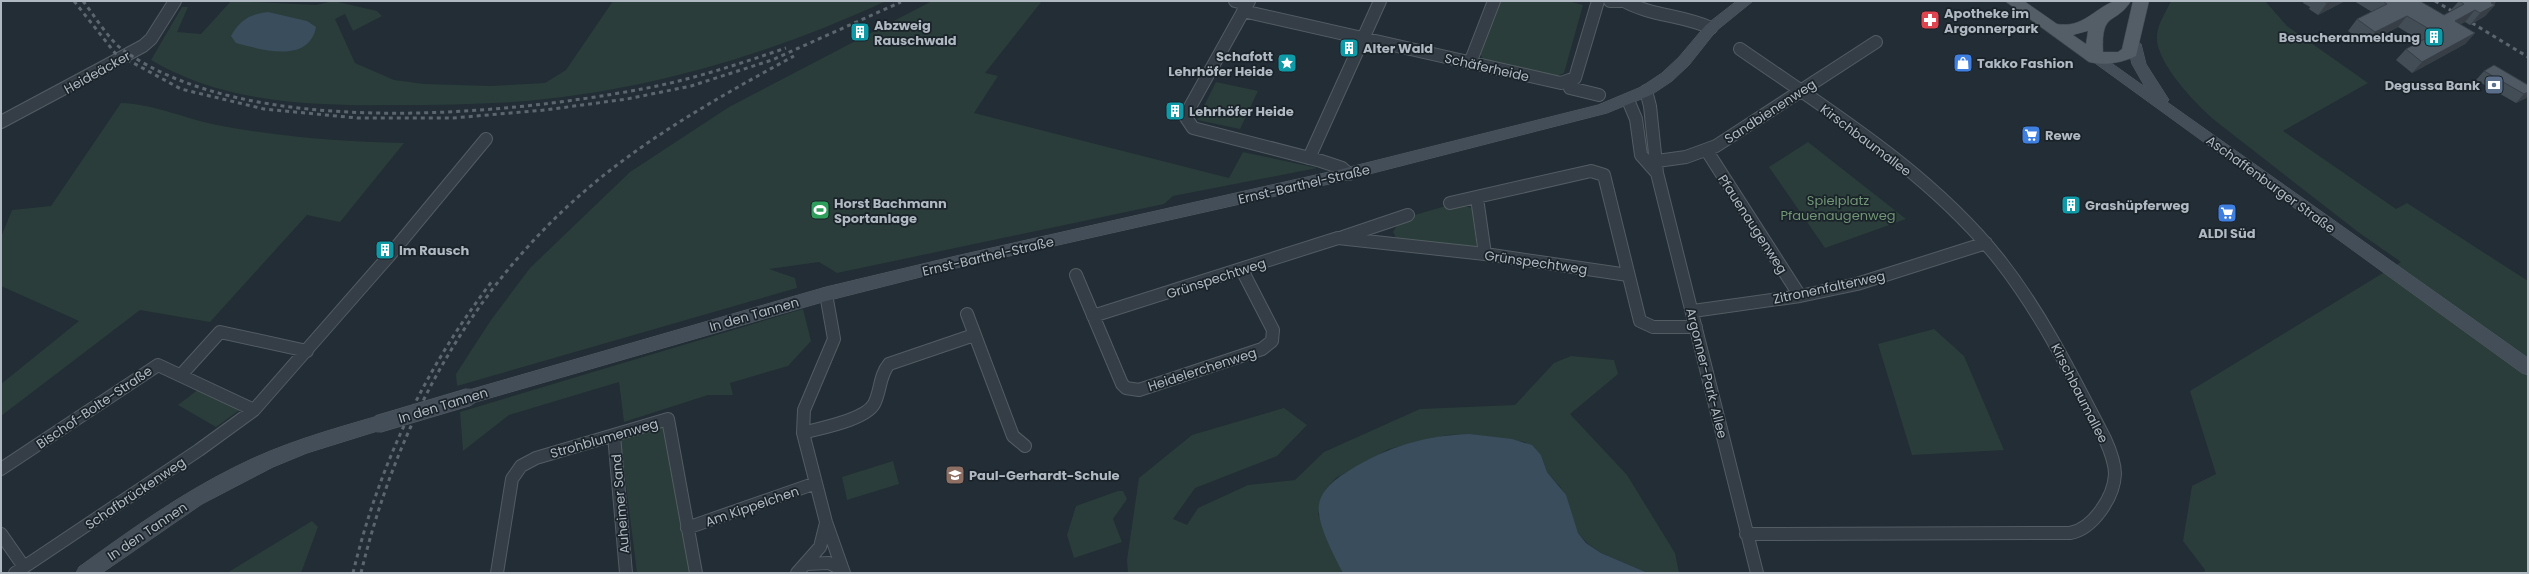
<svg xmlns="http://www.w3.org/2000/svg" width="2529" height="574" font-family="Poppins,sans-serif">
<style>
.green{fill:#2a3d3a}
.water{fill:#394d5d}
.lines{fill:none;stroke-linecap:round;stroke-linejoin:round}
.street-casing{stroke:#535c63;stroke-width:14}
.secondary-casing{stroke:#535c63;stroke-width:1}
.primary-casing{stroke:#3f474f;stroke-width:1}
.street{stroke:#353e46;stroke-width:12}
.secondary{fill:#444e58;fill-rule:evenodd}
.primary{fill:#535e66;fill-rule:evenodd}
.rail{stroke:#5c666f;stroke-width:3;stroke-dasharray:4 4;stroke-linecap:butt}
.secondary-bridge-casing{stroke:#535c63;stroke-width:18;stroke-linecap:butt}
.secondary-bridge{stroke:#444e58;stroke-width:17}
.wall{fill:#434d56}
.shaded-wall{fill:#373e46}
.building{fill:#4e5964;stroke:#373e46}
.labels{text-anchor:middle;stroke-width:3.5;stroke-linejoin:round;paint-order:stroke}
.poi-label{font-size:13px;font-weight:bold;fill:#b0b9c2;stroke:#1b232a;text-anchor:start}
.street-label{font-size:13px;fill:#b0b9c2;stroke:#1b232a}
.park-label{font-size:13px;fill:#719675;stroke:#1b232a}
</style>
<rect width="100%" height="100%" fill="#222d35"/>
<!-- green -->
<path class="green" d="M231,1L316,5L334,1L377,11L382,16L353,31L345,14L335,19L355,63L394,80L424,84L491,86L545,83L566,70L613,1H886C769,55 642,93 513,102C475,104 436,105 398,105C314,106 225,104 151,60L182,7H188L177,32L201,34Z
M932,1H1042L985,73L998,76L974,113L1229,178L1243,152L1317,168L1173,196L1164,204L837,273L819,262L769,269L795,278L797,288L457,386L456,374L491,320L530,268L630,172L729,107Z
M1501,1H1568L1583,5L1564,73L1557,76L1483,59L1480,54Z
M2171,1H2265L2287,26L2368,83L2283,131L2396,209L2407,203L2528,281V573H2204L2205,570L2183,541L2192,486L2216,474L2190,391L2401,262L2358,232L2213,119C2195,103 2154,61 2157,35C2158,23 2166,12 2171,1Z
M1216,82L1258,91L1240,129L1197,120Z
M121,103C156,104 187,120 222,126C282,137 343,142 404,143L340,222L307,215L210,322L140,310L1,416V384L79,321L1,286V237L12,210L51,206Z
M1808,142L1906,219L1825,248L1769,167Z
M1456,203L1472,208L1477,247L1397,240L1393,232L1401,219Z
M803,309L811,341L788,366L730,383L733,395H708L624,422L619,382L509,415L463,451L460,412Z
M1934,329L1964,356L2004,450L1912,455L1878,344Z
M1571,356L1614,360L1618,374L1570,414L1627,475L1675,553L1679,573H1648L1601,553L1587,543L1578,533L1561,488L1547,472L1541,455L1525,442L1470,434L1447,435L1389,449L1336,478L1326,489L1318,514L1343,573H1128L1127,560L1139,478L1192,435L1284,408L1307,425L1277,456L1195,488L1173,519L1187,525L1198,508L1248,485L1295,480L1324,452L1420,409L1515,405L1554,363Z
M199,389L241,409L216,427L178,405Z
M668,422L691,573H637L620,437Z
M893,461L899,484L847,500L842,477Z
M1118,491H1123L1127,499L1113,519L1122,542L1074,558L1067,535L1076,506Z
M312,521L318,527L301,573H227Z"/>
<!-- water -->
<path class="water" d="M268,12L307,21L316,27C309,64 262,50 236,43L231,36C240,20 250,14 268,12Z
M1470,434L1512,439L1532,445L1541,455L1547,472L1566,495L1578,533L1586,543L1601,553L1648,573H1343C1335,557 1316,523 1319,505C1321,489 1337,478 1350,470C1387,447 1426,435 1470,434Z"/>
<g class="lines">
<defs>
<path id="street" d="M1235,1L1247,4
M1249,1L1185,116L1193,128L1321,161L1342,168L1349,174
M1610,1H1624
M1624,1C1651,16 1683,15 1711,28
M1243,11L1561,83L1575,78L1598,1
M1740,49C1831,112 1932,174 2001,262C2043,316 2074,379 2105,439C2110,450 2115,462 2115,474C2114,497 2093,529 2070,533L1746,534
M1470,63L1494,1
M1568,82L1570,88L1599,95
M1646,91L1650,106L1657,173L1757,573
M1628,100L1636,119L1641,155L1657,173
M1,122L143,46L151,39L175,1
M1707,151L1800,296
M1309,158L1380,1
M1657,161L1686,157L1716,146L1876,42
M1477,198L1485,254
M1450,203L1591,171L1604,175L1640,321L1653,327H1696
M1343,237L1408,215
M1076,275L1122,384L1126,388L1139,390L1262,349L1272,341L1273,330L1242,270
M826,294L834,339L804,410L803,433L826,522L844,573
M1693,311L1800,296L1857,284L1986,243
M967,314L1013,436L1025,446
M1093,316L1338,238L1485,254L1628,275
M181,375L220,332L307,351
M803,433C820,428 865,420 874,404C881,391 879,376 889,364L974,335
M614,435L626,573
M1,469L158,365L254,410
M687,528L816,483
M1,534L24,567
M806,564L829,563L843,570
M15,573L199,450L254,410L389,256L486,139
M497,573L512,479L521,466L536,458L668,419L696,573
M797,573L820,547L826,523"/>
<path id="secondary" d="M1737,1H1753L1716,31L1689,65L1672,81L1651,95L1607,113L1338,182L956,268L826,301L469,404L463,402L460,397L463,392L469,390L826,287L956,256L1338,170L1598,105L1641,87L1662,73L1679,57L1706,25Z
M2134,39L2141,44L2146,64L2169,100L2167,102L2528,358V375L2522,373L2088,58L2095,53L2100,55L2145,87L2132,64L2127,44Z
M378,416L384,419L387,424L384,429L307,453L273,467L202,504L102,573H76L79,567C129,531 180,494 235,467C280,444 329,430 378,416Z"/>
<path id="primary" d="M2005,1H2024L2057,24C2082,28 2092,11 2112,2C2117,0 2125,1 2131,1C2115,26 2101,10 2103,52H2118L2122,49L2133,1H2149L2136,56C2122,63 2104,66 2089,62ZM2088,31L2086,44L2073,35Z"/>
</defs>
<!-- street casing -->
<use href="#street" class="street-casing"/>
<!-- secondary casing -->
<use href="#secondary" class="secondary-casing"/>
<!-- primary casing -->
<use href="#primary" class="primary-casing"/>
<!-- street -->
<use href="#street" class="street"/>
<!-- secondary -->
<use href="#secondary" class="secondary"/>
<!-- primary -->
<use href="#primary" class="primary"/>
<!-- rail -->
<path class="rail" d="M74,1L115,53L181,89L264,109L357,118H453L545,110L627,99L691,86L772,60L901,2
M83,1C94,15 109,40 123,50C247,139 498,116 642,89C691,80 739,64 786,48
M2435,1L2452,11
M2472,23L2528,57
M353,573C379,465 425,368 493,280
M361,573C395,432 462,304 569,205C635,144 715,99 794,56"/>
<defs>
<path id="secondary-bridge" d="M378,424L469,397"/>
</defs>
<!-- secondary-bridge casing -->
<use href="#secondary-bridge" class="secondary-bridge-casing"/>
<!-- secondary-bridge -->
<use href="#secondary-bridge" class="secondary-bridge"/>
</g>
<!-- wall -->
<path class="wall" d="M2304,1H2345L2318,15L2309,9L2310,7L2303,3Z
M2354,1H2420L2444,15L2449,12L2459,1L2495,5L2485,16L2470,25L2465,22L2460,24L2475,33L2465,44L2412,73L2396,60L2406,49L2421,41L2398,27L2366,44L2348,31L2357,19L2372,12Z
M2484,71L2528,85V95L2526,98L2516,103L2476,80Z"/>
<!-- shaded-wall -->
<path class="shaded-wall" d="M2332,1H2345L2318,15L2327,3Z
M2494,1H2497L2493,6L2495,5L2485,16L2470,25L2480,13L2491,3Z
M2475,10L2465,22L2445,33L2455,21Z
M2407,16L2398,27L2366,44L2375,32Z
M2475,33L2465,44L2412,73L2422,62Z
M2528,92V95L2526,98L2516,103L2524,94Z"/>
<!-- building -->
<path class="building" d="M2323,1H2332L2327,3Z
M2383,1H2420L2444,15L2464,4L2459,1H2494L2491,3L2495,5L2480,13L2475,10L2455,21L2475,33L2422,62L2406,49L2436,33L2407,16L2375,32L2357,19L2387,4Z
M2494,65L2528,85V92L2524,94L2484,71Z"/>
<!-- icons -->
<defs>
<symbol id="pharmacy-square" viewBox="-11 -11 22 22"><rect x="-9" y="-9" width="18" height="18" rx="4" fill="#e0444e" stroke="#1b232a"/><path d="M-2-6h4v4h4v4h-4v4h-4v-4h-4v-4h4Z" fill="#fff"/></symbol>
<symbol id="building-square" viewBox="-11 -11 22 22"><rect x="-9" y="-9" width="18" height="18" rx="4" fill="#0f9aa8" stroke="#1b232a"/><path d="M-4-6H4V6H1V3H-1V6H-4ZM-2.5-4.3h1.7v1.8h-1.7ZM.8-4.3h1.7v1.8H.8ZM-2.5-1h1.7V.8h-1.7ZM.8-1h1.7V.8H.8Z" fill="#fff"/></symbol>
<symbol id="sight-square" viewBox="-11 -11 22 22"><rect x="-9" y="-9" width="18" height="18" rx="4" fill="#0f9aa8" stroke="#1b232a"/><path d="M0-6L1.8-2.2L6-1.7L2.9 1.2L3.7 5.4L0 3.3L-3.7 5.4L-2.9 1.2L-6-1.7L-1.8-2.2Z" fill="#fff"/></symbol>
<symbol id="shop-square" viewBox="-11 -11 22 22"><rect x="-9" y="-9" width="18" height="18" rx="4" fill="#3f7fe0" stroke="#1b232a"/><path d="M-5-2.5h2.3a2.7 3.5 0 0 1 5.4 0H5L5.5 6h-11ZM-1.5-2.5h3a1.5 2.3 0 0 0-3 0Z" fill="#fff"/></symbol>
<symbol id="bank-square" viewBox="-11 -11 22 22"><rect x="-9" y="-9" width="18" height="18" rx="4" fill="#5c6f8a" stroke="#1b232a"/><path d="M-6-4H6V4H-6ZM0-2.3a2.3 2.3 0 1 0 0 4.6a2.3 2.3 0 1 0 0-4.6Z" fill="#fff"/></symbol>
<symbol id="supermarket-square" viewBox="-11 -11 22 22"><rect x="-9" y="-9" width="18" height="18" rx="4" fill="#3f7fe0" stroke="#1b232a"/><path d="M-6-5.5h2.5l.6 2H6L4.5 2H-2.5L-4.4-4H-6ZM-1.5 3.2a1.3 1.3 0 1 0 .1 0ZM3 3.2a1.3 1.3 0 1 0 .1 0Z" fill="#fff"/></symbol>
<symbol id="stadium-square" viewBox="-11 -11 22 22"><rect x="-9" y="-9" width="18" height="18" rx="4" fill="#2e9e5b" stroke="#1b232a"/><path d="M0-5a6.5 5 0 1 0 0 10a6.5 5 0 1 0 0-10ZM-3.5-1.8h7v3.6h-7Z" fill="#fff"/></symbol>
<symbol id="school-square" viewBox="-11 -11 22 22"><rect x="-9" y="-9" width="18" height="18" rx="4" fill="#8d6e63" stroke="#1b232a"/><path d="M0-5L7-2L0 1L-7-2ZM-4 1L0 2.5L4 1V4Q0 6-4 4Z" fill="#fff"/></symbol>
</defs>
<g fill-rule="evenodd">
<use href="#pharmacy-square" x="1919" y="9" width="22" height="22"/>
<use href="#building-square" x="849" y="21" width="22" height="22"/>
<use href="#building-square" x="2423" y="26" width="22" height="22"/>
<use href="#building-square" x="1338" y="37" width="22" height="22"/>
<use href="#sight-square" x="1276" y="52" width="22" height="22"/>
<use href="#shop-square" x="1952" y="52" width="22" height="22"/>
<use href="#bank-square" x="2483" y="74" width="22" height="22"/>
<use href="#building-square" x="1164" y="100" width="22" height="22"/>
<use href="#supermarket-square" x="2020" y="124" width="22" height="22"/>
<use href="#building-square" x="2060" y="194" width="22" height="22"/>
<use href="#stadium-square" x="809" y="199" width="22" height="22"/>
<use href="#supermarket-square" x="2216" y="202" width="22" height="22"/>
<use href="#building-square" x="374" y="239" width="22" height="22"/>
<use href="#school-square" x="944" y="464" width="22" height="22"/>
</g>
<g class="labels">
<!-- poi labels -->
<g class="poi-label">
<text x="1944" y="18">Apotheke im<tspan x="1944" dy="15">Argonnerpark</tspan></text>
<text x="874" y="30">Abzweig<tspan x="874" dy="15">Rauschwald</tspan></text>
<text x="2420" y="42" text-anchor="end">Besucheranmeldung</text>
<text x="1363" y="53">Alter Wald</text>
<text x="1273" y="61" text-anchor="end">Schafott<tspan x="1273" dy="15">Lehrhöfer Heide</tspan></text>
<text x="1977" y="68">Takko Fashion</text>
<text x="2480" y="90" text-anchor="end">Degussa Bank</text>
<text x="1189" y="116">Lehrhöfer Heide</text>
<text x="2045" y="140">Rewe</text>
<text x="834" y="208">Horst Bachmann<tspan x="834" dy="15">Sportanlage</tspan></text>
<text x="2085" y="210">Grashüpferweg</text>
<text x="2227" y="238" text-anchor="middle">ALDI Süd</text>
<text x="399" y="255">Im Rausch</text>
<text x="969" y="480">Paul-Gerhardt-Schule</text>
</g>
<!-- street labels -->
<g class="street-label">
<text transform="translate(1487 67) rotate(13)" y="5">Schäferheide</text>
<text transform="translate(97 72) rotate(-29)" y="5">Heideäcker</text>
<text transform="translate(1770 111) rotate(-33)" y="5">Sandbienenweg</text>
<text transform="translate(1866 140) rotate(37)" y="5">Kirschbaumallee</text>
<text transform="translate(1304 184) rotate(-13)" y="5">Ernst-Barthel-Straße</text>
<text transform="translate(2271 184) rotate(36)" y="5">Aschaffenburger Straße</text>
<text transform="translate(1753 224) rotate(57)" y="5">Pfauenaugenweg</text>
<text transform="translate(988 256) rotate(-13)" y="5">Ernst-Barthel-Straße</text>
<text transform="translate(1536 262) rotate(8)" y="5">Grünspechtweg</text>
<text transform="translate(1216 278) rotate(-18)" y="5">Grünspechtweg</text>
<text transform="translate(1829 287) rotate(-12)" y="5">Zitronenfalterweg</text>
<text transform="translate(754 314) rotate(-16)" y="5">In den Tannen</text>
<text transform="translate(1202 369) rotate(-18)" y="5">Heidelerchenweg</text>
<text transform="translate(1707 373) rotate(76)" y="5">Argonner-Park-Allee</text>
<text transform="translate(2080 393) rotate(63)" y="5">Kirschbaumallee</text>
<text transform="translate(443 405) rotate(-17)" y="5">In den Tannen</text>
<text transform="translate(94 407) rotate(-34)" y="5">Bischof-Bolte-Straße</text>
<text transform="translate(604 438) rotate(-16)" y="5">Strohblumenweg</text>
<text transform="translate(135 493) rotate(-34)" y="5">Schafbrückenweg</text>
<text transform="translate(620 504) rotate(-95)" y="5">Auheimer Sand</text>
<text transform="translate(752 506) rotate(-19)" y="5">Am Kippelchen</text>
<text transform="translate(147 531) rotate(-34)" y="5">In den Tannen</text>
</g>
<!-- park labels -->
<g class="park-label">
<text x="1838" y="205">Spielplatz<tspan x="1838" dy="15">Pfauenaugenweg</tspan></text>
</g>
</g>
<!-- border -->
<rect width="2529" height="574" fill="none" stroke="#b0b9c2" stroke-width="4"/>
</svg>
